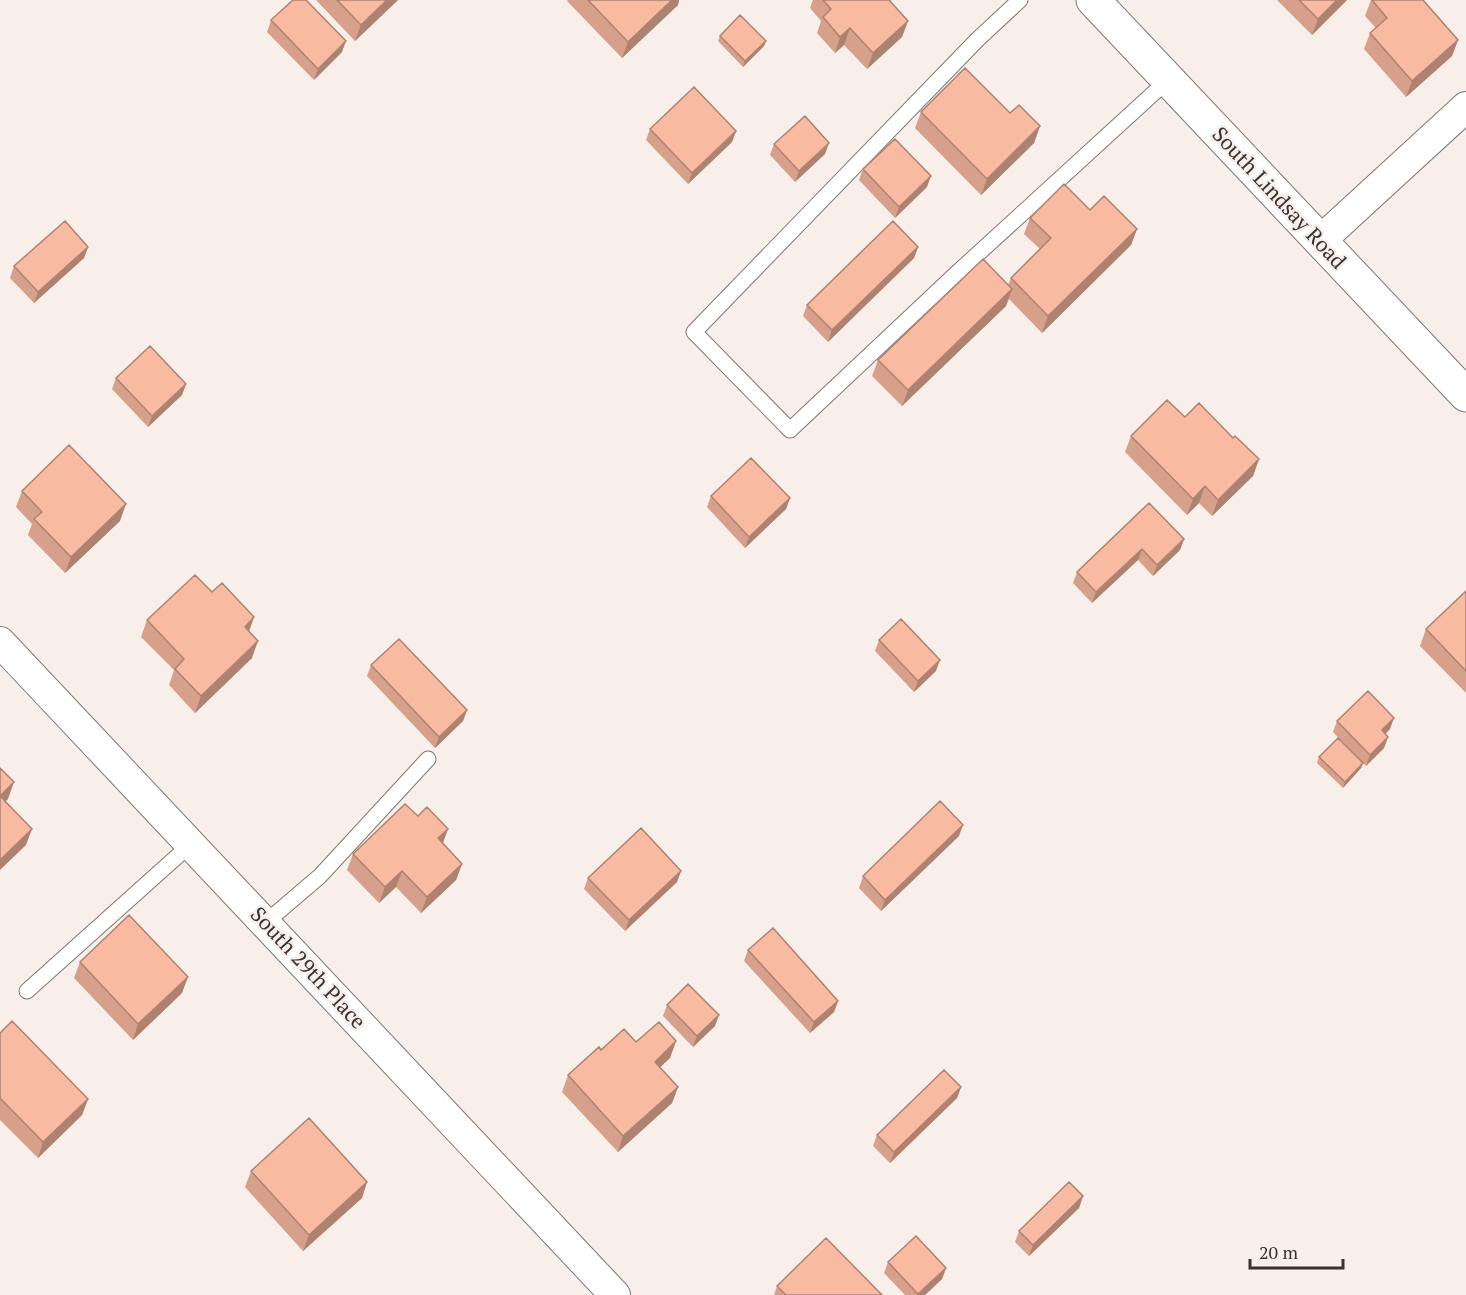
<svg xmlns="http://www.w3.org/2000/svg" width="1466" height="1295" font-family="'PT Serif',serif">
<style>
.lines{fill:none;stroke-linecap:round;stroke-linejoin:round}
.service-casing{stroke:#7f7772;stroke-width:17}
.minor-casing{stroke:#7f7772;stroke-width:32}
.secondary-casing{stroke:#7f7772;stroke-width:35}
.service{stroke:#fff;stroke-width:15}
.minor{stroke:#fff;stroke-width:30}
.secondary{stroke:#fff;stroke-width:33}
.wall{fill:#d6a08b}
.shaded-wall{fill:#ae8271}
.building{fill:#f9baa2;stroke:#ae8271;stroke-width:1.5}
.labels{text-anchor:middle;stroke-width:5;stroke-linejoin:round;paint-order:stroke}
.street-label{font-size:21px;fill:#373331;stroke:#f9efea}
</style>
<rect width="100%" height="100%" fill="#f9efea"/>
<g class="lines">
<defs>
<path id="service" d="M1020,0L978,39L694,332L790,430L958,272L1168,80
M265,923L320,876L428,759
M27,991L191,844"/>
<path id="minor" d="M1320,241L1466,107
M0,642L615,1295"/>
<path id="secondary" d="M1093,0L1466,395"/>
</defs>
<!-- service casing -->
<use href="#service" class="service-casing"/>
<!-- minor casing -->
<use href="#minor" class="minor-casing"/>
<!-- secondary casing -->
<use href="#secondary" class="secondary-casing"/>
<!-- service -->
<use href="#service" class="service"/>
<!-- minor -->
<use href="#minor" class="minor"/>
<!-- secondary -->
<use href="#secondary" class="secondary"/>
</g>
<!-- wall -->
<path class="wall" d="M316,0H398L355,41Z
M568,0H679L678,5L622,58L567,1Z
M813,0H892L890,1L908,21L902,37L867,69L844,45L835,53L817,33L821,21L810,8Z
M1277,0H1347L1312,35Z
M1371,0L1458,40L1452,56L1406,97L1364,49L1370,33L1376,28L1365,16Z
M271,20L342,52L314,80L267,32Z
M720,36L766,41L764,46L743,67L718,41Z
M921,112L1010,113L1040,126L1034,143L981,195L915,128Z
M650,129L736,131L732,142L688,184L646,140Z
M774,144L825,154L795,182L770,155Z
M863,169L927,187L895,218L859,180Z
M1090,210L1137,229L1131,245L1042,333L1009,299L1006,306L902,406L872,376L878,360L1008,285L1011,278L1040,249L1024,234L1030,218Z
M88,247L84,258L34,303L10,278L14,266Z
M918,247L914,258L828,342L803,316L807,305Z
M116,378L186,384L182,395L148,427L112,389Z
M1185,417L1233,438L1259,459L1253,476L1212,516L1199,503L1187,515L1125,452L1131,436Z
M22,491L120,521L65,573L28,535L32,524L16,507Z
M711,496L790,498L786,509L745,548L707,507Z
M1149,503L1184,539L1180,550L1153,576L1138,560L1092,603L1073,583L1077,572Z
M1466,591V693L1420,646L1426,629Z
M212,592L254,617L249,632L252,658L195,713L169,685L174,670L141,637L147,620Z
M879,640L936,671L914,692L875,651Z
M371,665L467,710L463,721L435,748L367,676Z
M1337,721L1390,729L1385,734L1388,737L1384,748L1366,766L1363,763L1361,768L1343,788L1317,763L1319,757L1349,749L1333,732Z
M418,816L448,829L443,843L462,864L456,880L421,913L396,887L379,903L347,870L353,854Z
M959,836L881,911L859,888L863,876Z
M681,871L677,882L625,931L584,889L588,878Z
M748,950L838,1001L834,1012L810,1033L744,961Z
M80,962L182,993L133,1040L74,978Z
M667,1005L715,1026L693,1047L663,1016Z
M0,1033L88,1099L82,1115L38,1158L0,1120Z
M676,1041L670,1058L660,1067L678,1087L672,1103L618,1152L562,1092L568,1075L636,1042Z
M961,1087L957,1098L890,1163L873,1146L877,1135Z
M251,1171L367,1182L362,1198L303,1251L245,1187Z
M1083,1196L1079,1208L1029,1256L1015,1242L1019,1231Z
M888,1262L946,1268L942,1279L925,1295H905L884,1273Z
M777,1286L882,1295H774Z"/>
<!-- shaded-wall -->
<path class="shaded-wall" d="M387,0H398L355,41L361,25Z
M672,0H679L678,5L622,58L628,42Z
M1337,0H1347L1312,35L1318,19Z
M908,21L902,37L867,69L873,53Z
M850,28L844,45L835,53L840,37Z
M1458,40L1452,56L1406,97L1412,81Z
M346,41L342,52L314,80L318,69Z
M766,41L764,46L743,67L745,61Z
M1040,126L1034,143L981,195L987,179Z
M736,131L732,142L688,184L692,173Z
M829,143L825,154L795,182L799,171Z
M931,176L927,187L895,218L899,207Z
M1137,229L1131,245L1042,333L1048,316Z
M88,247L84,258L34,303L38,292Z
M918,247L914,258L828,342L832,330Z
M1012,289L1006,306L902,406L908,390Z
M186,384L182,395L148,427L152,416Z
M1259,459L1253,476L1212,516L1218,500Z
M1205,486L1199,503L1187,515L1193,499Z
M790,498L786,509L745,548L749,537Z
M126,504L120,521L65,573L71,557Z
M1184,539L1180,550L1153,576L1157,565Z
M1142,549L1138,560L1092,603L1096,592Z
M254,617L248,633L245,627Z
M258,641L252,658L195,713L201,696Z
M940,660L936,671L914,692L918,681Z
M467,710L463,721L435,748L439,737Z
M1394,718L1390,729L1378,741L1382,730Z
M1388,737L1384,748L1366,766L1370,755Z
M1363,763L1361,768L1343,788L1345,782Z
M14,782L8,799L0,807V796Z
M963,825L959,836L881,911L885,900Z
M32,829L26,845L0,870V860Z
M448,829L442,845L438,838Z
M462,864L456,880L421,913L427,897Z
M402,871L396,887L379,903L385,887Z
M681,871L677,882L625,931L629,920Z
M188,977L182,993L133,1040L138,1024Z
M838,1001L834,1012L810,1033L814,1022Z
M719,1015L715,1026L693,1047L697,1036Z
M676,1041L670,1058L649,1078L655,1062Z
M678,1087L672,1103L618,1152L623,1136Z
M961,1087L957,1098L890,1163L894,1152Z
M88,1099L82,1115L38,1158L43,1142Z
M367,1182L362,1198L303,1251L309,1235Z
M1083,1196L1079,1208L1029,1256L1033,1245Z
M946,1268L942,1279L925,1295H918Z"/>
<!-- building -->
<path class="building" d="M293,0H306L346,41L318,69L271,20Z
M337,0H387L361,25Z
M588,0H672L628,42Z
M823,0H889L908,21L873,53L850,28L840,37L823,17L831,9Z
M1299,0H1337L1318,19Z
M1372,0H1423L1458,40L1412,81L1370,33L1387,18Z
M740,15L766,41L745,61L720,36Z
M965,68L1010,113L1019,105L1040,126L987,179L921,112Z
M694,87L736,131L692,173L650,129Z
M805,116L829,143L799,171L774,144Z
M895,139L931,176L899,207L863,169Z
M1064,184L1090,210L1104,196L1137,229L1048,316L1011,278L1051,238L1030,218Z
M65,221L88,247L38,292L14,266Z
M893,221L918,247L832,330L807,305Z
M983,259L1012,289L908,390L878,360Z
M150,346L186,384L152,416L116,378Z
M1167,400L1185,417L1199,403L1233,438L1235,436L1259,459L1218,500L1205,486L1193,499L1131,436Z
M69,445L126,504L71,557L34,519L42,512L22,491Z
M751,458L790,498L749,537L711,496Z
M1149,503L1184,539L1157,565L1142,549L1096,592L1077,572Z
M195,575L212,592L222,583L254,617L245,627L258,641L201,696L175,669L184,659L147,620Z
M1466,591V671L1426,629Z
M901,619L940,660L918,681L879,640Z
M399,639L467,710L439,737L371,665Z
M1368,691L1394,718L1382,730L1388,737L1370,755L1337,721Z
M1338,738L1363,763L1345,782L1319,757Z
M0,768L14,782L0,796Z
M0,796L32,829L0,860Z
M940,801L963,825L885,900L863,876Z
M405,804L418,816L427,807L448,829L438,838L462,864L427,897L402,871L385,887L353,854Z
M641,828L681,871L629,920L588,878Z
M129,915L188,977L138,1024L80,962Z
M773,928L838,1001L814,1022L748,950Z
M688,984L719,1015L697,1036L667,1005Z
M12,1021L88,1099L43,1142L0,1098V1033Z
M659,1022L676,1041L655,1062L678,1087L623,1136L568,1075L599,1047L601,1050L624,1029L636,1042Z
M944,1070L961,1087L894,1152L877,1135Z
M309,1118L367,1182L309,1235L251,1171Z
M1069,1182L1083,1196L1033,1245L1019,1231Z
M916,1236L946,1268L918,1294L888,1262Z
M826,1238L882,1295H786L777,1286Z"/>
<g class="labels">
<!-- street labels -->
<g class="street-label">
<text transform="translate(1279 198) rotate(47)" y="7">South Lindsay Road</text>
<text transform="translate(308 968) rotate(47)" y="7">South 29th Place</text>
</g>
</g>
<!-- scale -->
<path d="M1250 1259v9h93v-9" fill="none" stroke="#373331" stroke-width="3"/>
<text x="1259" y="1259" font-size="18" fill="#373331" stroke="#f9efea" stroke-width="4.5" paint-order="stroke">20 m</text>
</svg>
